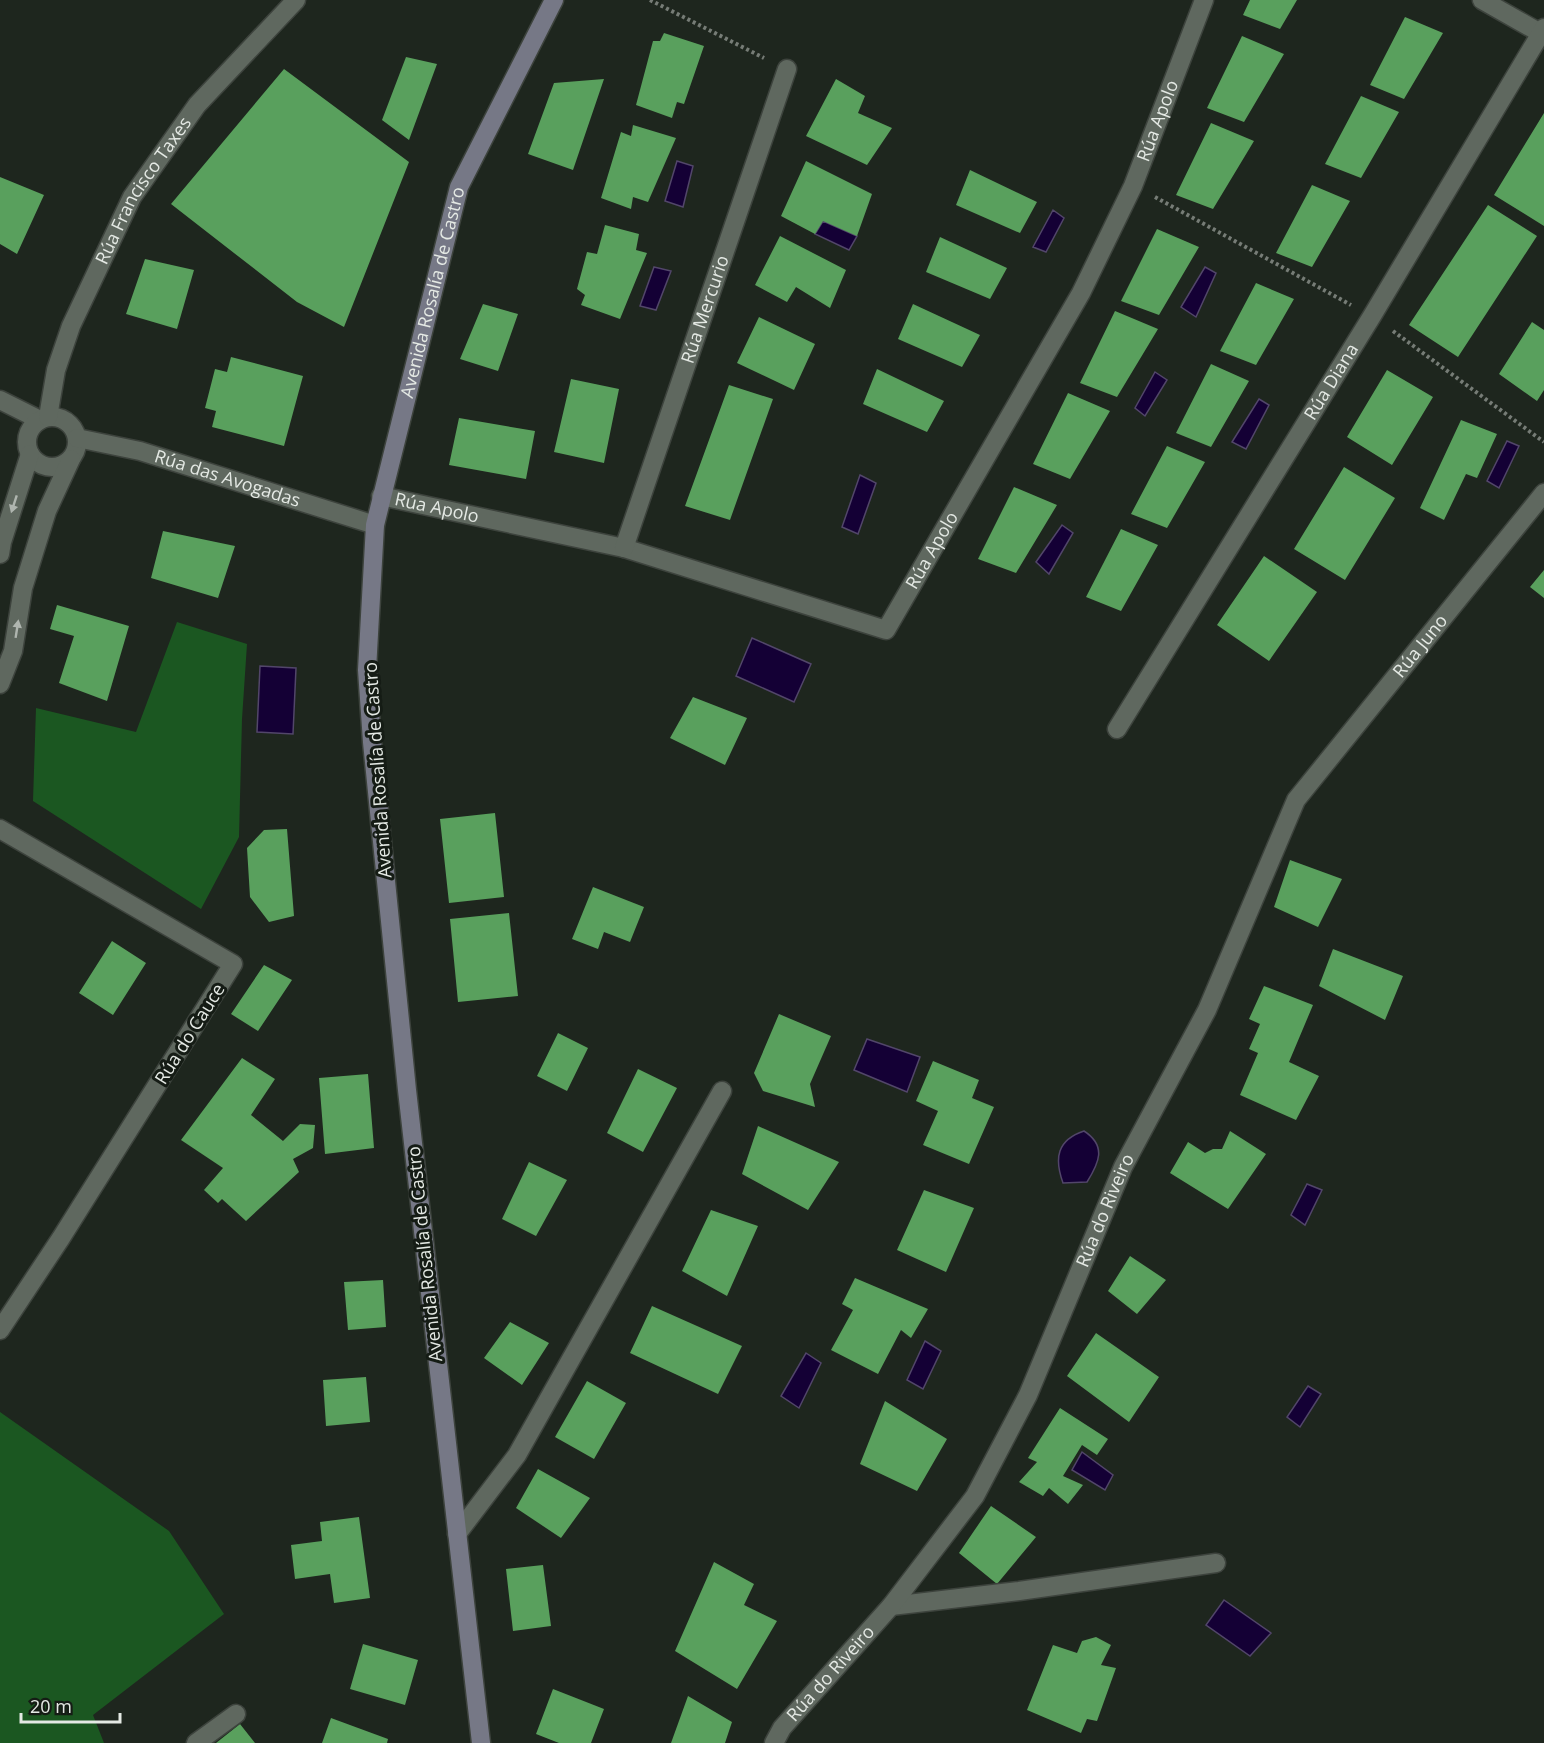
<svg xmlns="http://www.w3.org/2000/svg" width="1544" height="1743" font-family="'Open Sans',sans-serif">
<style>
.green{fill:#1b5721}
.water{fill:#140035;stroke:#52466a;stroke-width:1.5}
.building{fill:#59a05d}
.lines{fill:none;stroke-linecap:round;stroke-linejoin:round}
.street-casing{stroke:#3d433d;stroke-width:21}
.secondary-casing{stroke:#3d433d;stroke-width:21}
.path{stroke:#767c76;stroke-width:4;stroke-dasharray:3 3;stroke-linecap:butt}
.street{stroke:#5f685f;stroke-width:18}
.secondary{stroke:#767886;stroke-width:18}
.oneway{fill:#afb5af}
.labels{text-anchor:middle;stroke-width:6;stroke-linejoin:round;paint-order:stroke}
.street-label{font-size:18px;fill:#e4e9e4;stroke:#151c15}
</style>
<rect width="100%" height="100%" fill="#1e261e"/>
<!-- green -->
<path class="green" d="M177,622L247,644L242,719L239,837L201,909L33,801L36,708L136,732Z
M0,1412L169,1531L224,1614L93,1715L104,1743H0Z"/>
<!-- water -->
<path class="water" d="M677,161L693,166L683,207L665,201Z
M1053,210L1064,218L1046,252L1033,247Z
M823,221L857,236L849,250L815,234Z
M654,267L671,271L656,310L640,306Z
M1205,267L1216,273L1196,317L1181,307Z
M1155,372L1167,380L1145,416L1135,408Z
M1259,399L1269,405L1246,449L1232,442Z
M1507,441L1519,446L1499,488L1487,481Z
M860,475L876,483L858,534L842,527Z
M1062,525L1073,533L1049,574L1036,562Z
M752,638L811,664L794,702L736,676Z
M260,666L296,668L293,734L257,732Z
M867,1039L920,1057L907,1092L854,1070Z
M1084,1131C1107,1146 1099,1163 1087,1182L1063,1183C1054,1158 1057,1140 1084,1131Z
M1307,1184L1322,1190L1305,1225L1291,1215Z
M925,1341L941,1351L923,1389L907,1380Z
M806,1353L821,1363L799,1408L781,1396Z
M1308,1386L1321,1394L1300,1427L1287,1417Z
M1082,1452L1113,1475L1105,1490L1072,1470Z
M1224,1600L1271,1633L1250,1656L1206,1625Z"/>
<!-- building -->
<path class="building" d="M1250,0H1297L1280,29L1243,15Z
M1405,17L1443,33L1404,99L1370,85Z
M664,33L704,46L684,104L677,102L672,118L636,105L653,41H660Z
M1242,36L1284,54L1244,122L1207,108Z
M406,57L437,64L409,140L382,120Z
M284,69L409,162L344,327L297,302L171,204Z
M604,79L573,170L528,154L554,83Z
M836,79L865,96L858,113L892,128L867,165L806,136Z
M1361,96L1399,112L1361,178L1325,164Z
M1544,113V226L1494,195Z
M1211,123L1254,141L1213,209L1176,195Z
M633,125L676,138L648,202L633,197L631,209L601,198L621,132L631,136Z
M806,161L872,194L857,236L823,221L815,234L781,216Z
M970,170L1037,202L1020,233L956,205Z
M0,177L44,195L17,254L0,244Z
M1312,185L1350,201L1312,267L1276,253Z
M1488,205L1537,236L1458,357L1409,325Z
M605,225L639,234L636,250L647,253L620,319L581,305L585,295L577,289L587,252L597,254Z
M1157,229L1199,247L1159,315L1121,301Z
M780,236L846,270L830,308L796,287L787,302L755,285Z
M940,237L1007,268L990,299L926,272Z
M145,259L194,270L177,329L126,314Z
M1256,283L1294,299L1256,365L1220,351Z
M483,304L518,314L498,371L460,359Z
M913,304L980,335L962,367L898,339Z
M1115,311L1158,329L1117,397L1080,383Z
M759,317L815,344L794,390L737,363Z
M1532,322L1544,330V390L1537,401L1499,374Z
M231,357L303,376L284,446L212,427L216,411L205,408L215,369L227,372Z
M1211,364L1249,381L1211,447L1176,433Z
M877,369L944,401L927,432L863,404Z
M1387,370L1433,397L1392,465L1347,437Z
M571,379L619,389L604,463L554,452Z
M729,385L773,399L730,520L685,506Z
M1068,393L1110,411L1070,479L1033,464Z
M459,418L535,431L526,479L449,465Z
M1461,420L1497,434L1477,478L1466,474L1444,520L1420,508Z
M1167,446L1205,462L1167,528L1131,514Z
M1344,467L1395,498L1345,580L1294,549Z
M1014,487L1057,505L1016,573L978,559Z
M1121,529L1158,545L1121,611L1086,597Z
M163,531L235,546L218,598L151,578Z
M1264,556L1317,592L1269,661L1217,625Z
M1544,570V598L1530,587Z
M57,605L129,626L107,701L59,683L74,636L50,629Z
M693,697L747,718L725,765L670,738Z
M495,813L504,897L449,903L440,819Z
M287,829L294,916L269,922L250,897L247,848L264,830Z
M1290,860L1342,879L1318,927L1274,907Z
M593,887L644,907L630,942L604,932L598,949L572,939Z
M509,913L518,996L458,1002L450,919Z
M112,941L146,963L113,1015L79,993Z
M1333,949L1403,976L1385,1020L1319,986Z
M264,965L292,980L258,1031L231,1014Z
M1264,986L1313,1005L1289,1062L1319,1076L1296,1120L1240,1095L1258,1053L1249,1049L1260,1024L1249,1019Z
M779,1014L831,1036L810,1084L815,1107L763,1091L754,1073Z
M558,1033L588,1048L567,1091L537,1076Z
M242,1058L275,1079L251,1115L283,1141L300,1124L315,1125L313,1148L293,1159L299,1172L246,1221L222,1199L218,1203L204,1190L223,1168L181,1140Z
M933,1061L979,1080L972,1098L994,1107L969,1164L923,1145L938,1111L916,1101Z
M638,1069L677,1088L643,1152L607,1133Z
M368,1074L374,1148L325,1154L319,1078Z
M758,1126L839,1162L808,1210L742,1174Z
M1230,1131L1266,1154L1228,1209L1170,1173L1188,1142L1205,1153L1213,1149H1222Z
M529,1162L567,1180L536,1236L502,1219Z
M924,1190L974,1208L946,1272L897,1250Z
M711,1210L758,1226L727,1296L682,1271Z
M1130,1256L1166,1280L1137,1314L1108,1291Z
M855,1278L928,1309L911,1338L901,1330L878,1374L831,1350L853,1310L842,1304Z
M383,1280L386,1327L348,1330L344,1282Z
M652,1306L742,1346L718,1394L630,1353Z
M510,1322L549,1343L522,1385L484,1358Z
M1096,1333L1159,1377L1129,1422L1067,1376Z
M366,1377L370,1422L326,1426L323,1380Z
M587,1381L626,1403L594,1459L555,1437Z
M885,1401L947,1439L917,1491L860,1464Z
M1060,1408L1108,1439L1097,1455L1082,1445L1063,1476L1083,1485L1068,1504L1049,1488L1043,1496L1019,1482L1037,1462L1028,1458Z
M538,1469L590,1498L561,1538L516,1508Z
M991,1506L1036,1537L997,1584L959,1553Z
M359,1517L370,1598L334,1603L330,1574L295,1579L291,1545L322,1541L320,1522Z
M714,1562L754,1584L744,1605L777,1621L737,1689L675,1651Z
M543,1565L551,1626L513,1631L506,1569Z
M1096,1637L1111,1645L1101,1665L1116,1668L1097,1721L1087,1719L1081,1733L1027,1710L1053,1645L1077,1653L1082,1641Z
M363,1644L418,1660L405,1705L350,1689Z
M553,1689L604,1709L591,1743H559L536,1734Z
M688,1696L732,1722L725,1743H671Z
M331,1718L388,1739L387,1743H322Z
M240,1724L255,1743H216Z"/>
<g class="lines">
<defs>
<g id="street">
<path d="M1482,0L1544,35"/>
<path d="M0,400L40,420"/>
<circle cx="52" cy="442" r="25"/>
<path id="s1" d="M48,417L56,370L71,326L132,197L197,105L296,0"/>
<path id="s2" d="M77,438L140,451L375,525"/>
<path id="s3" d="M381,496L624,548L886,630L1081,293L1133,186L1204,0"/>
<path id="s4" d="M624,548L787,69"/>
<path d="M0,554L2,542L30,454"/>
<path d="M0,684L13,651L23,588L47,511L71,459"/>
<path id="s5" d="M1117,729L1372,316L1544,28"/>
<path d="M0,829L233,964L61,1238L0,1330"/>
<path d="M457,1534L517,1455L722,1091"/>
<path d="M891,1606L1019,1591L1216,1563"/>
<path d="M196,1743L236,1714"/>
<path id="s6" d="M774,1743L782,1728L891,1606L975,1496L1028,1395L1123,1167L1207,1010L1296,800L1544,493"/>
</g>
<g id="secondary">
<path id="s7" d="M481,1743L407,1090L372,742L367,670L375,525L459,187L554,0"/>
</g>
</defs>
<!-- street casing -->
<use href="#street" class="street-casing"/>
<!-- secondary casing -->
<use href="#secondary" class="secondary-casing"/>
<!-- path -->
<path class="path" d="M650,0L764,58
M1155,197L1351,305
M1393,331L1544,442"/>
<!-- street -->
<use href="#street" class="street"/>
<!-- secondary -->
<use href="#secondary" class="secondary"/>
</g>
<!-- one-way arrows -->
<defs><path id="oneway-solid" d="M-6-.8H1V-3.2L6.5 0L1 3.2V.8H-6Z" transform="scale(1.5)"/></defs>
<g class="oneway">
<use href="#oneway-solid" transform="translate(14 504) rotate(108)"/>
<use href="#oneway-solid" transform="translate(17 629) rotate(-81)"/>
</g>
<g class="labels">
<!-- street labels -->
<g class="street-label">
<text dy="6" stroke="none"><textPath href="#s3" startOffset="1101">Rúa Apolo</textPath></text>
<text dy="6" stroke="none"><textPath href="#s1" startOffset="248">Rúa Francisco Taxes</textPath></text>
<text dy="6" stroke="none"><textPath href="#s7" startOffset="1464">Avenida Rosalía de Castro</textPath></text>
<text dy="6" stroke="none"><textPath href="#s4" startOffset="252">Rúa Mercurio</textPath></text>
<text dy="6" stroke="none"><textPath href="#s5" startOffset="408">Rúa Diana</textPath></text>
<text dy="6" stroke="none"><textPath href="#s2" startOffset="156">Rúa das Avogadas</textPath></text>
<text dy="6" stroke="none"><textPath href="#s3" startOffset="57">Rúa Apolo</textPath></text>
<text dy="6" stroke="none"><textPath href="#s3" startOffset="615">Rúa Apolo</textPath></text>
<text dy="6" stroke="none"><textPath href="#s6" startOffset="1284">Rúa Juno</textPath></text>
<text transform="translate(378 770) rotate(-94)" y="6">Avenida Rosalía de Castro</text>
<text transform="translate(190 1034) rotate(-58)" y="6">Rúa do Cauce</text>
<text dy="6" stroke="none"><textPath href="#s6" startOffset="633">Rúa do Riveiro</textPath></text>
<text transform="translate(425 1254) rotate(-96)" y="6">Avenida Rosalía de Castro</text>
<text dy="6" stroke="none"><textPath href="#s6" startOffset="90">Rúa do Riveiro</textPath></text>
</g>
</g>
<!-- scale -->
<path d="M21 1713v9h99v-9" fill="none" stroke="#e4e9e4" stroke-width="3"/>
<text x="30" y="1713" font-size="18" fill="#e4e9e4" stroke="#151c15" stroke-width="4.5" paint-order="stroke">20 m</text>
</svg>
